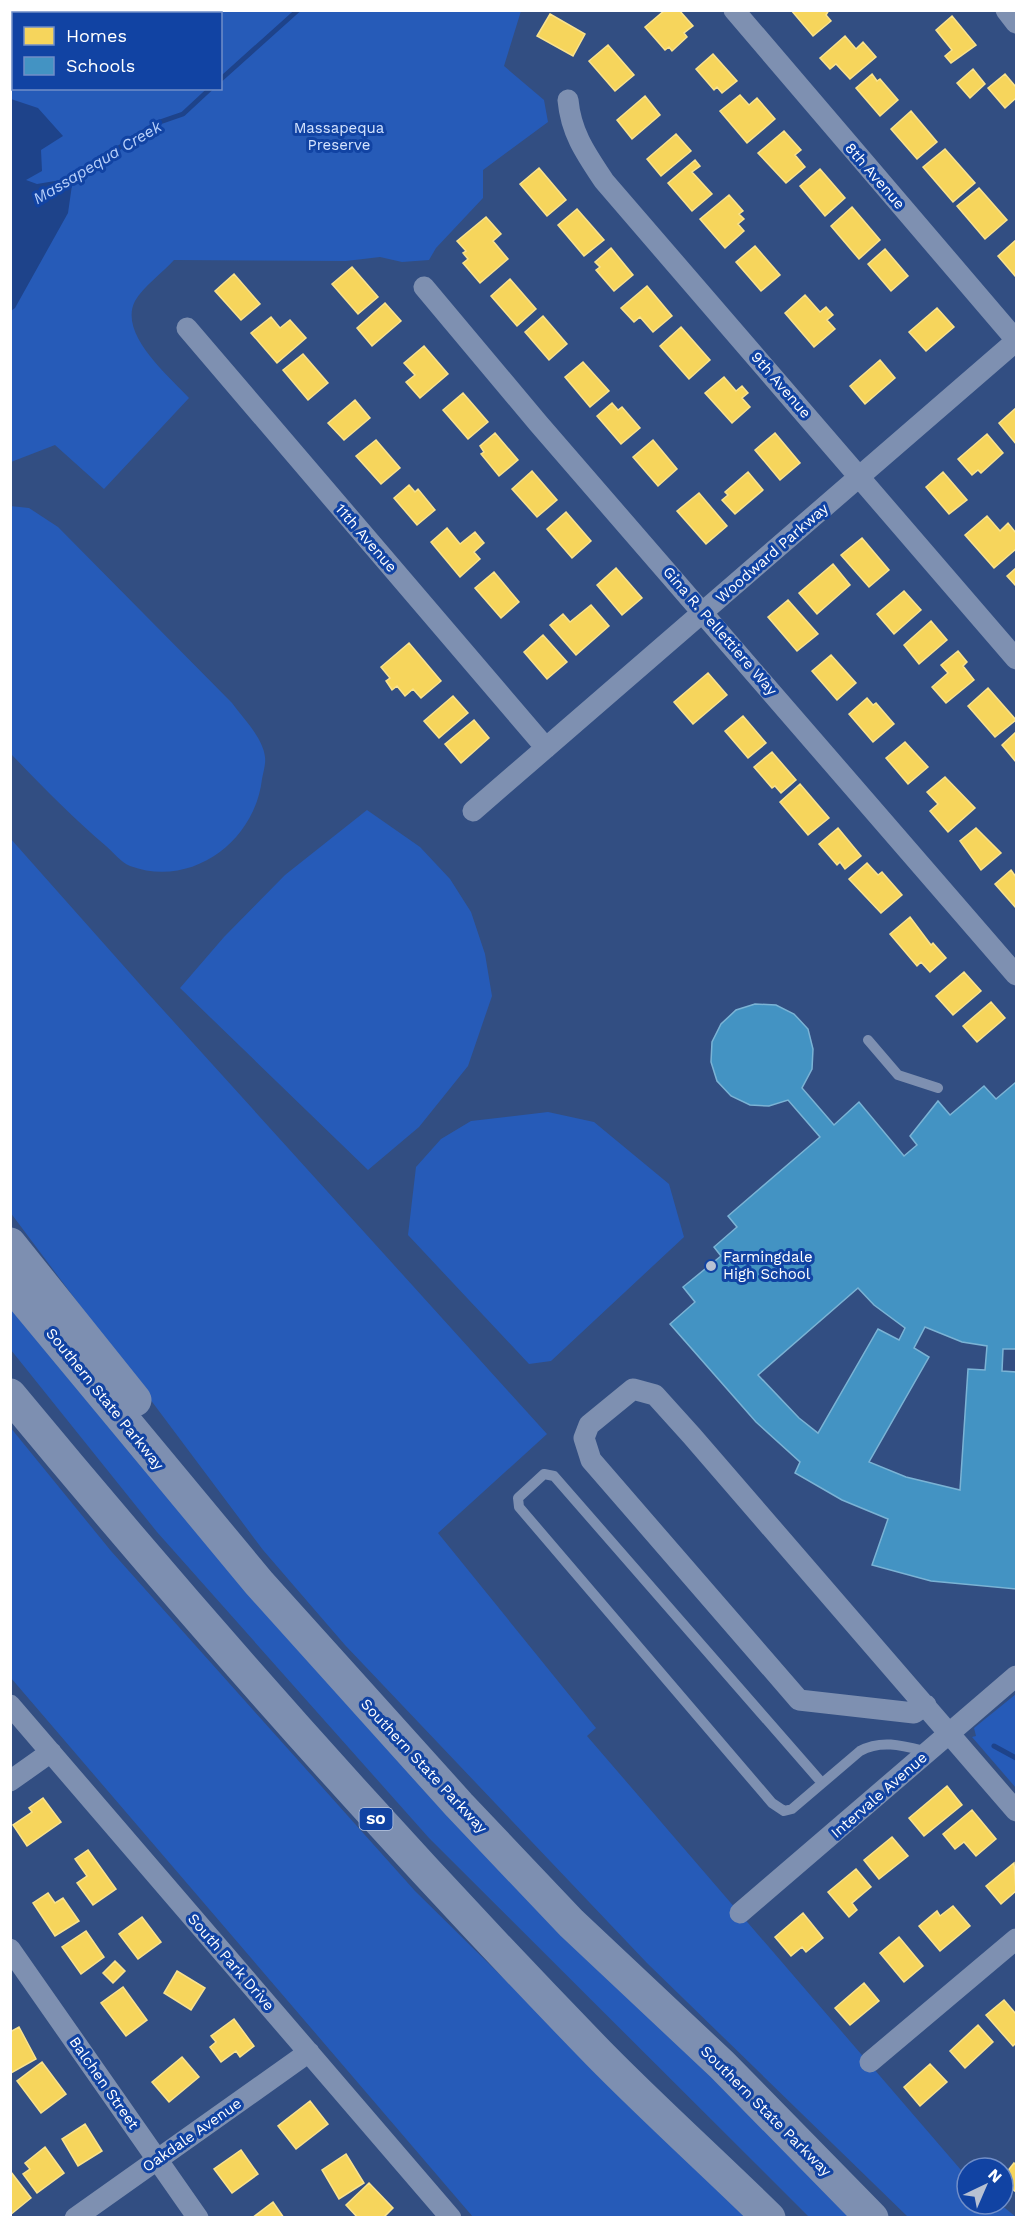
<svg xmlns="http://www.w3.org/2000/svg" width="1027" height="2228" font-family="'Work Sans',sans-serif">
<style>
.green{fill:#265bb8;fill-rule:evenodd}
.water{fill:#1e438a}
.homes{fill:#f6d55c;stroke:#f9e28d;stroke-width:1.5}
.schools{fill:#4393c3;stroke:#7bb3d5;stroke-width:1.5;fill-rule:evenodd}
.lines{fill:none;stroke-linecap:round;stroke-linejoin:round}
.stream{stroke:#1e438a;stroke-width:5}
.lane{stroke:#7e90b1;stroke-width:10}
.street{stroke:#7e90b1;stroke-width:21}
.highway{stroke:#7d8fb1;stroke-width:33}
.poi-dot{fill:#b7c1d3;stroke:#1143a3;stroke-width:2}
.labels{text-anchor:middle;stroke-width:6;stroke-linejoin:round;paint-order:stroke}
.shield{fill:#1143a3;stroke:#b8c7e3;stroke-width:1.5}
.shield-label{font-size:14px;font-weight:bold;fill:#fff}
.park-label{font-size:15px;fill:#d5e4fe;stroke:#1143a3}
.street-label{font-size:15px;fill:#fff;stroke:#1143a3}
.poi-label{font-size:15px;fill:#fff;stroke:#1143a3;text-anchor:start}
.water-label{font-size:16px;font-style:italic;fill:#b9d1fb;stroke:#1143a3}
</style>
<rect width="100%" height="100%" fill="#324e82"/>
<!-- green -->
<path class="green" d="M11,11H521L504,66L544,100L548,122L483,170V198L436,248L429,260L402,262L380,257L346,261L174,260C162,273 143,287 135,301C118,334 169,376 189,398L104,489L55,445L11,462ZM14,14H220V88H14Z
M10,506L29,508L58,527L232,703C243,718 263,738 265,757C266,764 263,773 262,779C255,841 192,889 130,866C122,863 113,852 106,846C72,817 42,786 11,754Z
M367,810L420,847L450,879L471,912L485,954L492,996L468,1066L419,1127L368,1170L180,988L224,937L285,875Z
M10,838L145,990L547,1434L438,1533L596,1728L587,1736L967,2177V2204H1000L1016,2217H908L647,1963L345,1645L263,1550L13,1216L10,1212Z
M548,1112L594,1122L669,1184L684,1237L551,1361L529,1364L408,1235L416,1167L441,1139L471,1121Z
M10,1294L855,2217H809L429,1838L157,1532L11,1350Z
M10,1427L111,1551L415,1891L746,2217H473L11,1678Z
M1016,1694V1788L972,1737L976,1736L974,1728Z"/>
<!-- water -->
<path class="water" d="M11,99L38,108L63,136L41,150L42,171L26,180L37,184L73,178L68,213L15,308L11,311Z"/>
<!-- homes -->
<path class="homes" d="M665,10H679L693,26L684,33L687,37L672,51L669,47L665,50L645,27Z
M791,10H829L826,15L831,21L813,36Z
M550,14L585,34L573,56L537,36Z
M952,16L976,45L951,63L945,56L952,50L936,30Z
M845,36L856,49L863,42L876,57L850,79L836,64L830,69L820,58Z
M608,45L634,75L615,91L589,61Z
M713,54L737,81L722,93L717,87L714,90L696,69Z
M973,69L985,84L970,98L957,83Z
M872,74L877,81L880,79L898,100L880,116L856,88Z
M1005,74L1016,87V98L1005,108L988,88Z
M740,95L749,105L757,98L775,119L747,143L720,111Z
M645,96L660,115L632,139L617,120Z
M911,111L937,142L917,159L891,129Z
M784,131L801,150L795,155L805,167L786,183L758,153Z
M676,134L691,151L661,176L647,159Z
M945,149L975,183L953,202L923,167Z
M695,160L700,166L692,172L712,194L692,211L668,183Z
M539,168L566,200L547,216L520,184Z
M820,169L845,198L825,216L800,186Z
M979,188L1007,220L985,239L957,206Z
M729,195L743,211L739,214L744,219L738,224L744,231L725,248L700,219Z
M852,207L880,240L859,259L831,226Z
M577,209L604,240L584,256L558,225Z
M486,217L501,234L493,241L508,259L480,283L463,263L468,259L463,253L466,251L457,241Z
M1016,240V275L1015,276L998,256Z
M755,246L780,275L761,291L736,262Z
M611,248L633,275L614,291L596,270L600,267L595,262Z
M885,249L908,276L891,291L868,264Z
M352,267L378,297L358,314L332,284Z
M234,274L260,304L241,320L215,291Z
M510,279L536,309L517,326L491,296Z
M647,286L672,316L653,332L640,317L634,322L621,308Z
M805,295L820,312L826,307L833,315L827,320L835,329L814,347L785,313Z
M385,303L401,321L372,346L357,328Z
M937,308L954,327L926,351L909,332Z
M543,316L567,344L549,360L525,332Z
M271,317L280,328L290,320L306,338L277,363L251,333Z
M681,327L710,360L689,379L660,346Z
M424,346L448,374L420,398L406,382L415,375L404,363Z
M303,354L328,383L308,400L283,370Z
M880,360L895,378L865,404L850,386Z
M583,362L609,391L590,407L565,377Z
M724,377L736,391L742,386L748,393L742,398L750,407L732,423L705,393Z
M463,393L488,422L468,439L443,410Z
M355,400L370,418L344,440L328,423Z
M612,403L618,410L622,407L640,428L621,444L597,416Z
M1016,408V444L999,423Z
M495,433L518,460L499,476L481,454L484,452L480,446Z
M775,433L800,463L780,480L755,450Z
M987,434L1003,453L981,473L978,470L972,475L958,459Z
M376,440L400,468L381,484L356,456Z
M653,440L677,469L658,486L633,457Z
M532,471L557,500L537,517L512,489Z
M748,472L763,490L735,514L722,500L728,495L725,492Z
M943,472L967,500L949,514L926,487Z
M409,485L415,492L418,489L435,510L417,525L394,498Z
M699,493L727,526L706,544L677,511Z
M566,512L591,541L572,558L547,529Z
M987,516L1000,531L1008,523L1016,533V549L994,568L965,535Z
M447,528L460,544L475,532L484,543L474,552L480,559L460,577L431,542Z
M862,538L889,570L869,587L841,555Z
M833,564L850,585L817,614L799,593Z
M616,568L642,598L622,615L597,585Z
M1016,568V586L1007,576Z
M494,572L519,602L501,618L475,588Z
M904,591L921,610L894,634L877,614Z
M788,600L818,634L797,651L768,617Z
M591,605L609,626L576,655L550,625L563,614L570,622Z
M931,621L947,640L919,664L904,645Z
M543,635L567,662L547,679L524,652Z
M409,643L441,681L421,698L413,689L405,696L397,686L392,690L386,681L390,678L381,667Z
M958,651L967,662L963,666L974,680L946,703L932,687L948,673L941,665Z
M831,655L856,683L837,700L812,671Z
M708,673L727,695L693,724L674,702Z
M988,688L1016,720L995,737L968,706Z
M453,696L468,713L439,738L424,721Z
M867,698L873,705L876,703L894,724L873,742L849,714Z
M743,716L766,743L748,758L725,731Z
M474,720L489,738L461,763L445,744Z
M1016,732V762L1002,745Z
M905,742L928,767L908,784L886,758Z
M772,752L796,780L781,793L775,786L772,788L754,767Z
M945,777L975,808L948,832L930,811L938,804L927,792Z
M800,784L829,818L808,835L780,802Z
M838,828L861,856L845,869L840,862L837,865L819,844Z
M976,828L1001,853L981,870L960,841Z
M867,863L878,875L882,872L902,895L881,913L849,879Z
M1011,870L1016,877V908L995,884Z
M910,917L931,945L933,943L946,958L930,972L921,962L917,966L890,934Z
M964,972L981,991L953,1015L936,996Z
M991,1002L1005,1018L977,1042L963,1026Z
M947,1786L962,1805L924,1836L909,1818Z
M43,1798L61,1822L27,1846L13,1825L32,1812L29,1808Z
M972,1810L996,1839L976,1856L964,1842L955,1849L943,1834Z
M892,1837L908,1856L879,1879L864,1860Z
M88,1850L116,1889L93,1905L77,1883L87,1876L75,1859Z
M1014,1863L1016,1891L1001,1904L986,1886Z
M856,1869L871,1887L852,1903L857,1910L849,1917L828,1892Z
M48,1893L55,1903L63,1898L79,1921L55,1936L33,1903Z
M953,1906L970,1926L940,1951L919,1926L937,1911L940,1916Z
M803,1913L823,1938L806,1952L802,1947L791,1956L775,1937Z
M142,1917L161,1942L138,1959L119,1934Z
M86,1931L104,1957L81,1974L62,1947Z
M899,1937L923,1966L904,1982L880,1953Z
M115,1961L125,1971L113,1983L103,1973Z
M177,1971L205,1988L191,2010L164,1993Z
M864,1983L879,2001L850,2025L835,2008Z
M123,1987L147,2020L126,2036L101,2003Z
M1004,2000L1016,2014V2043L1013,2046L986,2015Z
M234,2019L254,2046L240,2057L236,2051L221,2062L210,2047L216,2042L211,2036Z
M978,2025L993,2042L965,2068L950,2051Z
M19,2027L36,2059L11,2073L10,2032Z
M182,2057L199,2077L169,2102L152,2082Z
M42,2062L66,2094L41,2113L17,2081Z
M930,2064L947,2082L920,2106L904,2087Z
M310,2101L328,2124L296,2149L278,2126Z
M85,2124L102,2151L78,2166L62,2139Z
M45,2147L64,2173L37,2193L23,2174L30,2169L25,2163Z
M241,2150L258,2174L232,2193L214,2169Z
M346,2154L364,2183L339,2199L322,2170Z
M1014,2163L1016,2165V2192L1003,2182V2177Z
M11,2172L31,2198L10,2215V2173Z
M369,2183L393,2208L383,2218H358L346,2205Z
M273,2202L284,2218H252Z"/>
<!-- schools -->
<path class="schools" d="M755,1004L776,1005L794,1014L808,1029L813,1049L812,1069L802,1088L834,1125L859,1102L904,1156L917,1145L910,1136L938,1101L950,1115L984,1086L996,1099L1016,1082V1349H1003L1002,1371L1016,1372V1589L931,1581L872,1565L888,1519L842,1500L795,1473L800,1462L756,1422L670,1324L695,1302L683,1287L721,1256L714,1247L737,1227L728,1216L820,1137L788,1100L769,1106L750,1105L731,1096L717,1081L711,1062L712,1042L721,1024L736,1010ZM858,1288L874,1305L905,1328L899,1340L878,1329L818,1433L799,1418L758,1375ZM925,1327L962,1342L987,1346L985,1370L968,1369L960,1490L906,1477L869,1462L929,1357L914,1348Z"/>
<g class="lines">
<!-- stream -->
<path class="stream" d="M220,80L298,10
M68,181L157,123L183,114L211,88
M994,1746L1016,1758"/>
<!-- lane -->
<path class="lane" d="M868,1040L898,1075L938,1088
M822,1783L554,1476L544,1474L518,1498L519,1507L772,1803L784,1811L792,1809L860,1751C882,1739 904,1746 928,1752"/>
<!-- street -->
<path class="street" d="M734,10L1016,340
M1006,10L1016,23
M568,100C571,133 586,154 604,181L1016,659
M424,287L538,423L1016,975
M187,328L546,748
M473,811L1016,341
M10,1705L451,2218
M926,1705L914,1713L799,1700L591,1460L584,1438L589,1425L633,1389L655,1395L692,1436L1016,1811
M10,1781L51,1752
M740,1913L1016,1676
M10,1949L198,2218
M870,2062L1016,1939
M75,2218L309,2052"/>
<!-- highway -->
<path class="highway" d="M10,1244L135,1400
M10,1283L259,1583L459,1805L571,1923L722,2065L872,2218
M10,1395C198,1622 393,1842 599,2054C654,2110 713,2163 769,2218"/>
</g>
<!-- markers -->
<circle class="poi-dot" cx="711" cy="1266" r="6"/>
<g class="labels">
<!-- shield labels -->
<rect class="shield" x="359.5" y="1808" width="33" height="22" rx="4.5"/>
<g class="shield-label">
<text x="376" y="1824">SO</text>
</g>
<!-- park labels -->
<g class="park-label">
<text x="339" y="133">Massapequa<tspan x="339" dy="17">Preserve</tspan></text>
</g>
<!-- street labels -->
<g class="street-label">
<text transform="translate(875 176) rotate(49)" y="5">8th Avenue</text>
<text transform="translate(781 385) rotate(49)" y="5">9th Avenue</text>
<text transform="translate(366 538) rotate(49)" y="5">11th Avenue</text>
<text transform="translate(772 553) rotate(-41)" y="5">Woodward Parkway</text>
<text transform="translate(720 631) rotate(49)" y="5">Gina R. Pellettiere Way</text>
<text transform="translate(105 1399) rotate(51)" y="5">Southern State Parkway</text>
<text transform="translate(424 1766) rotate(47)" y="5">Southern State Parkway</text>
<text transform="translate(879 1795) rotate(-41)" y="5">Intervale Avenue</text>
<text transform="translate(231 1962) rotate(49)" y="5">South Park Drive</text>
<text transform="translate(104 2083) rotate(55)" y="5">Balchen Street</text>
<text transform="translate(766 2111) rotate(45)" y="5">Southern State Parkway</text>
<text transform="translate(192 2135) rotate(-35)" y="5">Oakdale Avenue</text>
</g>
<!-- poi labels -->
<g class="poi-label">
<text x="723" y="1262">Farmingdale<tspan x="723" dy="17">High School</tspan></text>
</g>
<!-- water labels -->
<g class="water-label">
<text transform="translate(97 162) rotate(-31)" y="6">Massapequa Creek</text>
</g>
</g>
<!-- border -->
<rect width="1027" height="2228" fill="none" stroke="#ffffff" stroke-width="24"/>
<!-- legend -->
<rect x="12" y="12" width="210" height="78" fill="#1143a3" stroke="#708ec8" stroke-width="1.5"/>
<rect x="24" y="27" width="30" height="18" fill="#f6d55c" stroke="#708ec8" stroke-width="1.5"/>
<text x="66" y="42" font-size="18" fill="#ffffff">Homes</text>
<rect x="24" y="57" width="30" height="18" fill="#4393c3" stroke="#708ec8" stroke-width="1.5"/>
<text x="66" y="72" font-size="18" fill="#ffffff">Schools</text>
<!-- north arrow -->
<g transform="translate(985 2186) rotate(44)"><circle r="28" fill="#1143a3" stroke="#708ec8" stroke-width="1.5"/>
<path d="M0-4.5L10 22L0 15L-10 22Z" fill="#b7c1d3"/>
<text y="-9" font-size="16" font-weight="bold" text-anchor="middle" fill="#ffffff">N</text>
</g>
</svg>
